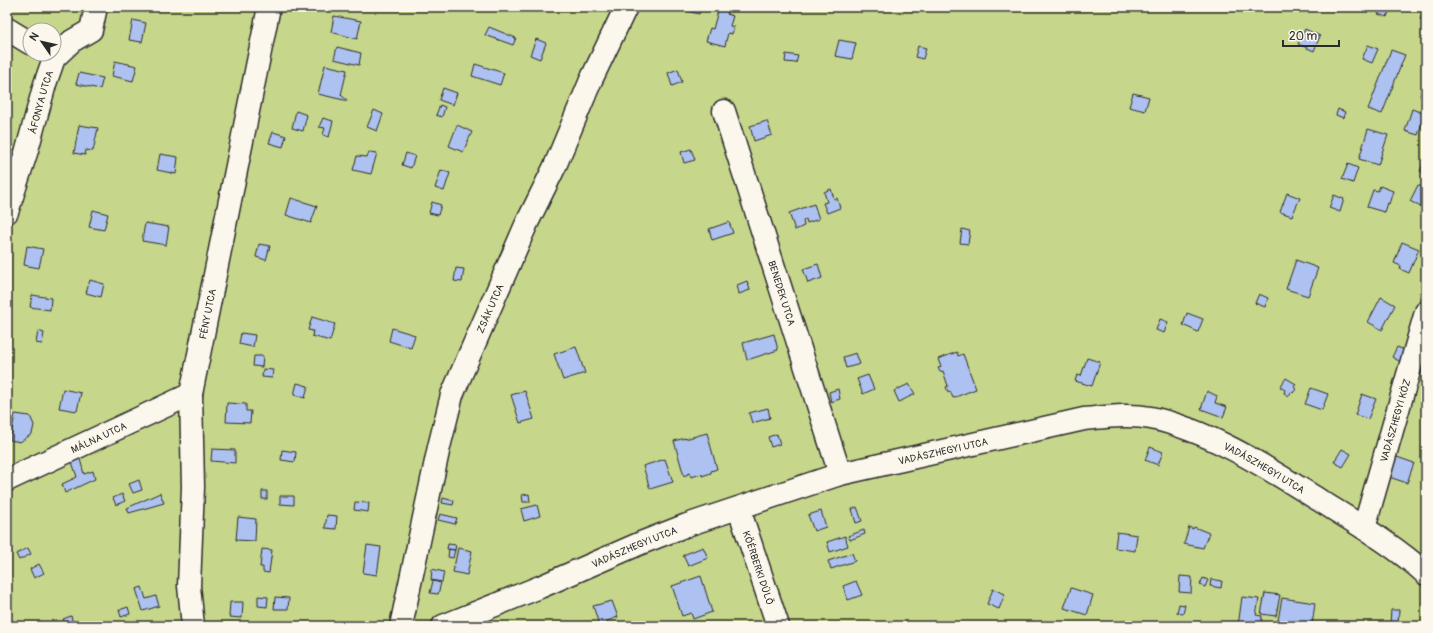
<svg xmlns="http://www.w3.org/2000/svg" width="1433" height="633" font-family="Pangolin,sans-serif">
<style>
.green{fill:#c6d78b;stroke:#78815b;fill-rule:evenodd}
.building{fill:#adc2f0;stroke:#2b2b2b}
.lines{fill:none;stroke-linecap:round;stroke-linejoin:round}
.minor-casing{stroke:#2b2b2b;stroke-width:25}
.minor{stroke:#fbf7ec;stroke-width:22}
.labels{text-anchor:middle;stroke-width:3;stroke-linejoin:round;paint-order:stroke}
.street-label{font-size:10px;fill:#2b2b2b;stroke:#fbf7ec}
</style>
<rect width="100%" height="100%" fill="#ebeced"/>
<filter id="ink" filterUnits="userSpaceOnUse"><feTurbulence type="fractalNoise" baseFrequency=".025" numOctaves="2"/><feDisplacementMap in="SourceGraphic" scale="8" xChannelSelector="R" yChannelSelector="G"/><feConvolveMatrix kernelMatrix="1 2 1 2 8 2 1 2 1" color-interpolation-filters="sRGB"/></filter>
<g filter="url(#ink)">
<!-- green -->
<path class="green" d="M7,7H1426V626H7ZM30,30H54V54H30Z"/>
<!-- building -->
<path class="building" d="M688,7H701L699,14L687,11Z
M719,7H729L727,14L733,16L730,26L734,27L732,34L728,33L725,46L706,41L710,28L713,29Z
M1381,7H1391L1387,17L1378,14Z
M1425,7H1426V22L1420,20Z
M334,16L361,21L357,39L331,32Z
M133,20L146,23L142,42L129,40Z
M489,27L516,38L513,45L485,35Z
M1305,29L1320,36L1314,51L1298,44Z
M536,39L546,43L540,59L530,55Z
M839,40L856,43L852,59L835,56Z
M1368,45L1378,49L1372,63L1362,59Z
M918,46L926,48L923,59L915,57Z
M337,47L361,53L359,65L334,59Z
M1391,50L1405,55L1382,114L1368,109Z
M786,54L798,56L796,63L785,62Z
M115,61L137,66L133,81L112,76Z
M475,64L504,73L500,85L472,76Z
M325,65L347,70L341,95L348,101L318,94Z
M678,69L682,82L672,86L668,73Z
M79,73L103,78L100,89L76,84Z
M1424,81L1426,82V97L1420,96Z
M443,88L457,93L453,105L439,100Z
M1133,93L1149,97L1145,111L1129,107Z
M440,105L445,107L442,117L436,115Z
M1338,109L1345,112L1343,118L1336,115Z
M1412,109L1425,114L1418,135L1405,131Z
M374,110L383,114L377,131L367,127Z
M296,111L307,115L303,131L292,128Z
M323,118L333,121L329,137L323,135L325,128L319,127Z
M767,121L772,135L754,141L750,126Z
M79,125L98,128L93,151L86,150L85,155L74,153Z
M457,125L472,132L463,152L449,146Z
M1368,129L1388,135L1378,165L1359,159Z
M273,132L286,136L283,147L269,143Z
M691,149L695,160L684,163L681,152Z
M369,152L377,153L371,174L353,170L357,156L367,157Z
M406,153L415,156L411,168L402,165Z
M160,154L178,157L176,174L157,170Z
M1426,159V174L1420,171Z
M1348,164L1358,168L1353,183L1342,179Z
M441,170L450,173L444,191L435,188Z
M1418,185L1426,189V210L1410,201Z
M1380,186L1393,191L1389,204L1387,203L1384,212L1367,207L1373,190L1378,191Z
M831,189L834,199L837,198L840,208L827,213L823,203L827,202L824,192Z
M1287,193L1300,198L1292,216L1280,212Z
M1334,195L1344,199L1340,212L1329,208Z
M291,198L317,206L311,223L286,215Z
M432,202L441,205L438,215L429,213Z
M814,204L819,219L807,223L806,219L803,221L804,226L795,230L789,213Z
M93,210L108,214L104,230L89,227Z
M729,222L733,233L712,240L709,229Z
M145,223L169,227L166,245L142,241Z
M962,229L970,231L968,244L960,243Z
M1402,242L1419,249L1409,273L1400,269L1401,266L1394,263Z
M259,244L270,246L266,260L256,257Z
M27,246L43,249L39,268L24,265Z
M1296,260L1318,268L1308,296L1286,289Z
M818,264L822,278L808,283L803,269Z
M456,268L464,269L462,282L454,281Z
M90,280L104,284L101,297L86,293Z
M747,281L750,290L739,294L737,285Z
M1259,294L1268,298L1265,307L1255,303Z
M32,295L51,298L50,310L30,307Z
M1381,297L1395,305L1382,330L1368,322Z
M1187,313L1203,319L1198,332L1183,325Z
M312,317L335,324L330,341L312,336L313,331L308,330Z
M1160,319L1168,322L1164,333L1156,330Z
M392,328L415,335L411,348L389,341Z
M38,331L44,333L42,344L36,343Z
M241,333L255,335L253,347L239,344Z
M774,334L778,350L747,360L743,343Z
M576,347L585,373L563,380L554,354Z
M1397,347L1410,352L1406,365L1392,357Z
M957,352L958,356L963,354L976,389L953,398L950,391L948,392L946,387L948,386L943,371L940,372L938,368L941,367L938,359Z
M856,353L860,364L846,368L843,357Z
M254,356H263L262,367L253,366Z
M1087,358L1100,362L1092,386L1075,381L1077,375L1081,376Z
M263,369L273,370L272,378L262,377Z
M868,375L874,389L863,394L857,379Z
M1286,378L1296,384L1294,387L1296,389L1293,393L1291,392L1289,396L1284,393L1285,390L1280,387Z
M297,383L308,386L305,398L294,395Z
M909,384L915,394L899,402L894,391Z
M1311,388L1328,394L1322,410L1305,404Z
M63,389L81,393L77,411L59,408Z
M838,389L840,399L831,402L829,392Z
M525,391L534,419L520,423L511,395Z
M1207,391L1217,396L1215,403L1227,407L1223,417L1201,409Z
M1362,394L1376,399L1368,419L1355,415Z
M227,403L246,404V411H251L250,423L226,422Z
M768,408L770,418L752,423L749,413Z
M15,414L30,416L34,425L32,434L20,442L10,440Z
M707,433L717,469L711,471V473L702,476V474L691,477L690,473L684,476L674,441L685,438V439Z
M777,434L780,444L771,447L768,437Z
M1150,447L1163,452L1158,465L1145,460Z
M212,449L235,450V463L211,461Z
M1342,449L1351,454L1343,467L1334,462Z
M282,450L296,452L295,462L281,460Z
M1397,457L1414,463L1407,483L1389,477Z
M80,459L84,474L93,471L95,479L65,493L62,484L77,477L72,462Z
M665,459L673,482L650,489L643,466Z
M139,480L142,490L133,493L129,484Z
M262,491H267V499H262Z
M160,493L164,503L129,513L127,508Z
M122,494L125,501L116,505L113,498Z
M529,494L530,502H523L522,495Z
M280,496H294V505L280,504Z
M443,498L454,501L453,505L442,503Z
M355,502L369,503L368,512L354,510Z
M537,505L540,516L524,521L521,509Z
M857,507L862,521L856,523L852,509Z
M821,511L826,527L814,531L808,515Z
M440,514L457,518L455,524L438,520Z
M327,515L337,516L336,529L325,528Z
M238,517L256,519L255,541L236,540Z
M1189,527L1193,529L1194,527L1209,533L1203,548L1184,544Z
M864,530L865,534L850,540L848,536Z
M1117,532L1137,535L1135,551L1115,548Z
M845,536L848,546L830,552L827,542Z
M448,544L456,545L455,550L447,549Z
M367,545L381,547L377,575L363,573Z
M703,547L708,558L688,566L683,555Z
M28,548L31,554L19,560L16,554Z
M458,548L472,551L467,575L453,572Z
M262,549L272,550L269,573L263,572V567H260Z
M449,549L455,550L453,558L448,557Z
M852,553L855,561L831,569L828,561Z
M39,564L44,573L34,578L30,569Z
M432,569L444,572L442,582L431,580Z
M701,576L712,612L693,619L691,613L682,616L672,586Z
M1180,576L1192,577L1191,593L1179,592Z
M1203,578L1208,580L1205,587L1200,585Z
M1211,579L1222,581L1221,588L1210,586Z
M433,581L441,583L438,594L430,593Z
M856,581L862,595L848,600L843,586Z
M142,587L146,599L156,596L159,606L143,611L136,589Z
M1071,588L1093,595L1087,615L1064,608Z
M993,589L1005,594L999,609L987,604Z
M1265,593L1280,595L1276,616L1261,614Z
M258,596L268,597L267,607L258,606Z
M275,597L289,598L288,609H274Z
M1242,597L1259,599L1256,615L1262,616L1261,626H1238Z
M1282,598L1315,603L1312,626H1277Z
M612,601L618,617L599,624L593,606Z
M230,602H243L242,618L229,617Z
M1179,604L1185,605L1183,614L1177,613Z
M128,607L130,614L121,617L119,610Z
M1391,610H1399L1398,624H1390Z
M71,616L74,626H66L63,619Z
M88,622L90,626H77Z
M888,622L889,626H875Z"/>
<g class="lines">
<defs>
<g id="minor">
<path d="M7,29L30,43"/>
<path id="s1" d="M724,111L840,474"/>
<path id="s2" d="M7,212L27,150L45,84L54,58L72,41L91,30L96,7"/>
<path id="s3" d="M7,480L191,394"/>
<path id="s4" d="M739,509L778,626"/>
<path id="s5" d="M1364,528L1426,312"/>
<path id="s6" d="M193,626L189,586L193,487L191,394L269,7"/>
<path id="s7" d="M401,626L439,447L452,395L526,225L555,166L591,80L626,7"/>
<path id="s8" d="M443,626L540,587L641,543L687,525L840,474L1084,419C1107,417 1129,414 1151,418C1209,430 1269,469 1319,500C1356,523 1394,545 1426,574"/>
</g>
</defs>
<!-- minor casing -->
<use href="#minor" class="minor-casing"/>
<!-- minor -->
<use href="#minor" class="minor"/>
</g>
</g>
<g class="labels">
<!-- street labels -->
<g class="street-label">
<text dy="4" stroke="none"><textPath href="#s2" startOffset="115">ÁFONYA UTCA</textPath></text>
<text dy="4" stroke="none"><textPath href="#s1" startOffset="191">BENEDEK UTCA</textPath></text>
<text dy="4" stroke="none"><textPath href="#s7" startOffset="331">ZSÁK UTCA</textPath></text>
<text dy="4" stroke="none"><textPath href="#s6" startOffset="314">FÉNY UTCA</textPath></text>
<text dy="4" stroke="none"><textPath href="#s5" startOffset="112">VADÁSZHEGYI KÖZ</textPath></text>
<text dy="4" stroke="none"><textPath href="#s3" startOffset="101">MÁLNA UTCA</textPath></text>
<text dy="4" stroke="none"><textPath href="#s8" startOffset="531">VADÁSZHEGYI UTCA</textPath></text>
<text dy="4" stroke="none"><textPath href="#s8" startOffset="867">VADÁSZHEGYI UTCA</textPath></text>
<text dy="4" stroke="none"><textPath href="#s8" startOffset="207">VADÁSZHEGYI UTCA</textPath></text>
<text dy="4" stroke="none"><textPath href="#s4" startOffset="62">KŐÉRBERKI DŰLŐ</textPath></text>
</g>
</g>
<!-- margin -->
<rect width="1433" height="633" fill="none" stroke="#fbf7ec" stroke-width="24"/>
<rect x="12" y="12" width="1409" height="609" fill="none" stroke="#2b2b2b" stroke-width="1.5" filter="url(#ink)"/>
<!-- north arrow -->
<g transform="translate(42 42) rotate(304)"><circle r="19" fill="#fbf7ec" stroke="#a8a59f"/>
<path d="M0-3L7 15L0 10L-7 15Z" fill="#2b2b2b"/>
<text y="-6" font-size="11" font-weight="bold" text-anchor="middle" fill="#2b2b2b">N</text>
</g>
<!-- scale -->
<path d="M1283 40v6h56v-6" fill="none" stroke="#2b2b2b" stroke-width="2"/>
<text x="1289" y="40" font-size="12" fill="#2b2b2b" stroke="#fbf7ec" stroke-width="3" paint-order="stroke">20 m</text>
</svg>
